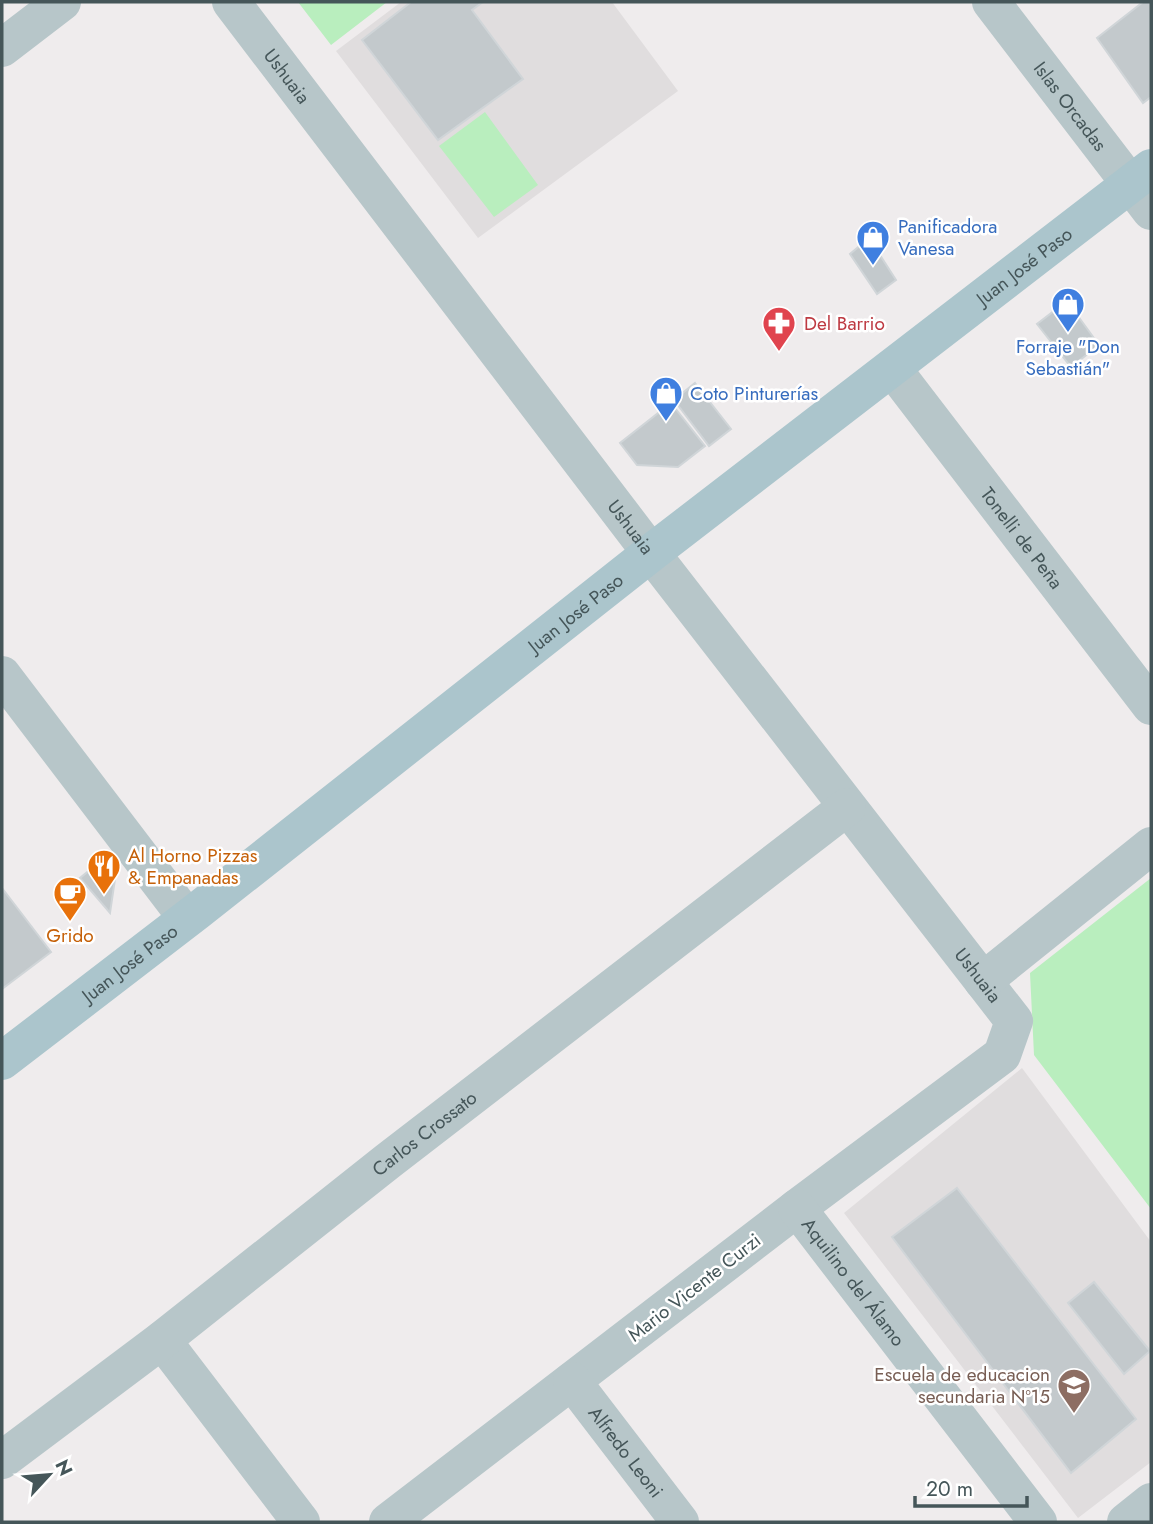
<svg xmlns="http://www.w3.org/2000/svg" width="1153" height="1524" font-family="Jost,sans-serif">
<style>
.education{fill:#e0ddde}
.green{fill:#b9eebe}
.building{fill:#c3c9cc;stroke:#d0d5d8;stroke-width:2}
.lines{fill:none;stroke-linecap:round;stroke-linejoin:round}
.minor{stroke:#b7c6c9;stroke-width:38}
.major{stroke:#abc5cc;stroke-width:38}
.labels{text-anchor:middle;stroke-width:5;stroke-linejoin:round;paint-order:stroke}
.street-label{font-size:19px;fill:#455659;stroke:#fff}
.shop-label{font-size:19px;fill:#366cbe;stroke:#fff;text-anchor:start}
.health-label{font-size:19px;fill:#be3a42;stroke:#fff;text-anchor:start}
.food-label{font-size:19px;fill:#c56008;stroke:#fff;text-anchor:start}
.education-label{font-size:19px;fill:#785e54;stroke:#fff;text-anchor:end}
</style>
<rect width="100%" height="100%" fill="#efeced"/>
<!-- education -->
<path class="education" d="M401,2H612L678,91L478,238L336,51Z
M1022,1068L1151,1242V1462L1078,1518L844,1213Z"/>
<!-- green -->
<path class="green" d="M298,2H387L331,45Z
M485,112L538,185L494,217L439,146Z
M1151,878V1209L1034,1055L1030,973Z"/>
<!-- building -->
<path class="building" d="M411,2H483L472,10L523,79L438,140L362,40Z
M1143,2H1151V97L1143,103L1097,38Z
M869,238L896,280L877,294L850,254Z
M1067,301L1099,345L1071,367L1037,324Z
M695,383L731,429L709,446L674,400Z
M671,403L705,446L678,467L637,465L620,443Z
M101,861L115,879L110,913L80,878Z
M2,888L51,952L2,989Z
M957,1188L1136,1419L1071,1473L892,1237Z
M1094,1282L1150,1351L1124,1374L1068,1303Z"/>
<g class="lines">
<!-- minor -->
<g class="minor">
<path id="s1" d="M231,2L651,553L1014,1021L1002,1055L797,1208L388,1522"/>
<path id="s2" d="M991,2L1151,211"/>
<path d="M2,48L62,2"/>
<path id="s3" d="M892,368L1151,706"/>
<path d="M2,675L187,918"/>
<path d="M983,981L1151,846"/>
<path id="s4" d="M797,1208L1038,1522"/>
<path d="M162,1340L301,1522"/>
<path id="s5" d="M572,1381L680,1522"/>
<path id="s6" d="M2,1460L162,1340L388,1161L847,807"/>
<path d="M1126,1522L1151,1502"/>
</g>
<!-- major -->
<path class="major" id="s7" d="M2,1061L196,912L651,553L1151,168"/>
</g>
<!-- icons -->
<defs>
<symbol id="shop-pin" viewBox="-11 -11 22 30"><path d="M0 17L-7.5 6A9.5 9.5 0 1 1 7.5 6Z" fill="#3f7fe0" stroke="#fff"/><path d="M-5-2.5h2.3a2.7 3.5 0 0 1 5.4 0H5L5.5 6h-11ZM-1.5-2.5h3a1.5 2.3 0 0 0-3 0Z" fill="#fff"/></symbol>
<symbol id="pharmacy-pin" viewBox="-11 -11 22 30"><path d="M0 17L-7.5 6A9.5 9.5 0 1 1 7.5 6Z" fill="#e0444e" stroke="#fff"/><path d="M-2-6h4v4h4v4h-4v4h-4v-4h-4v-4h4Z" fill="#fff"/></symbol>
<symbol id="restaurant-pin" viewBox="-11 -11 22 30"><path d="M0 17L-7.5 6A9.5 9.5 0 1 1 7.5 6Z" fill="#e8710a" stroke="#fff"/><path d="M-5-6h1v4h1v-4h1v4h1v-4h1v5L-1.5 .5V6h-2V.5L-5-1ZM5-6V6H3V1.5H1.5Q1.5-4 5-6Z" fill="#fff"/></symbol>
<symbol id="cafe-pin" viewBox="-11 -11 22 30"><path d="M0 17L-7.5 6A9.5 9.5 0 1 1 7.5 6Z" fill="#e8710a" stroke="#fff"/><path d="M-5.5-4.5H6V0H3Q3 3.5 0 3.5H-2.5Q-5.5 3.5-5.5 0ZM3-3.2v2h1.7v-2ZM-6 4.5H4V6H-6Z" fill="#fff"/></symbol>
<symbol id="school-pin" viewBox="-11 -11 22 30"><path d="M0 17L-7.5 6A9.5 9.5 0 1 1 7.5 6Z" fill="#8d6e63" stroke="#fff"/><path d="M0-5L7-2L0 1L-7-2ZM-4 1L0 2.5L4 1V4Q0 6-4 4Z" fill="#fff"/></symbol>
</defs>
<g fill-rule="evenodd">
<use href="#shop-pin" x="854" y="218" width="38" height="52"/>
<use href="#shop-pin" x="1049" y="285" width="38" height="52"/>
<use href="#pharmacy-pin" x="760" y="304" width="38" height="52"/>
<use href="#shop-pin" x="647" y="374" width="38" height="52"/>
<use href="#restaurant-pin" x="85" y="847" width="38" height="52"/>
<use href="#cafe-pin" x="51" y="874" width="38" height="52"/>
<use href="#school-pin" x="1055" y="1366" width="38" height="52"/>
</g>
<g class="labels">
<!-- street labels -->
<g class="street-label">
<text dy="7" stroke="none"><textPath href="#s1" startOffset="93">Ushuaia</textPath></text>
<text dy="7" stroke="none"><textPath href="#s2" startOffset="131">Islas Orcadas</textPath></text>
<text dy="7" stroke="none"><textPath href="#s7" startOffset="1295">Juan José Paso</textPath></text>
<text dy="7" stroke="none"><textPath href="#s1" startOffset="660">Ushuaia</textPath></text>
<text dy="7" stroke="none"><textPath href="#s3" startOffset="214">Tonelli de Peña</textPath></text>
<text dy="7" stroke="none"><textPath href="#s7" startOffset="728">Juan José Paso</textPath></text>
<text dy="7" stroke="none"><textPath href="#s7" startOffset="161">Juan José Paso</textPath></text>
<text dy="7" stroke="none"><textPath href="#s1" startOffset="1227">Ushuaia</textPath></text>
<text dy="7" stroke="none"><textPath href="#s6" startOffset="534">Carlos Crossato</textPath></text>
<text dy="7" stroke="none"><textPath href="#s4" startOffset="93">Aquilino del Álamo</textPath></text>
<text transform="translate(694 1287) rotate(-38)" y="7">Mario Vicente Curzi</text>
<text dy="7" stroke="none"><textPath href="#s5" startOffset="89">Alfredo Leoni</textPath></text>
</g>
<!-- shop labels -->
<g class="shop-label">
<text x="898" y="233">Panificadora<tspan x="898" dy="22">Vanesa</tspan></text>
<text x="1068" y="353" text-anchor="middle">Forraje "Don<tspan x="1068" dy="22">Sebastián"</tspan></text>
<text x="690" y="400">Coto Pinturerías</text>
</g>
<!-- health labels -->
<g class="health-label">
<text x="804" y="330">Del Barrio</text>
</g>
<!-- food labels -->
<g class="food-label">
<text x="128" y="862">Al Horno Pizzas<tspan x="128" dy="22">&amp; Empanadas</tspan></text>
<text x="70" y="942" text-anchor="middle">Grido</text>
</g>
<!-- education labels -->
<g class="education-label">
<text x="1050" y="1381">Escuela de educacion<tspan x="1050" dy="22">secundaria Nº15</tspan></text>
</g>
</g>
<!-- border -->
<rect width="1153" height="1524" fill="none" stroke="#455659" stroke-width="7"/>
<!-- north arrow -->
<g transform="translate(49 1475) rotate(64)" stroke="#ffffff" stroke-width="5" paint-order="stroke">
<path d="M0-5L12 26L0 18L-12 26Z" fill="#455659"/>
<text y="-10" font-size="19" font-weight="bold" text-anchor="middle" fill="#455659">N</text>
</g>
<!-- scale -->
<path d="M915 1496v10h112v-10" fill="none" stroke="#455659" stroke-width="3.5"/>
<text x="926" y="1496" font-size="21" fill="#455659" stroke="#ffffff" stroke-width="5" paint-order="stroke">20 m</text>
</svg>
